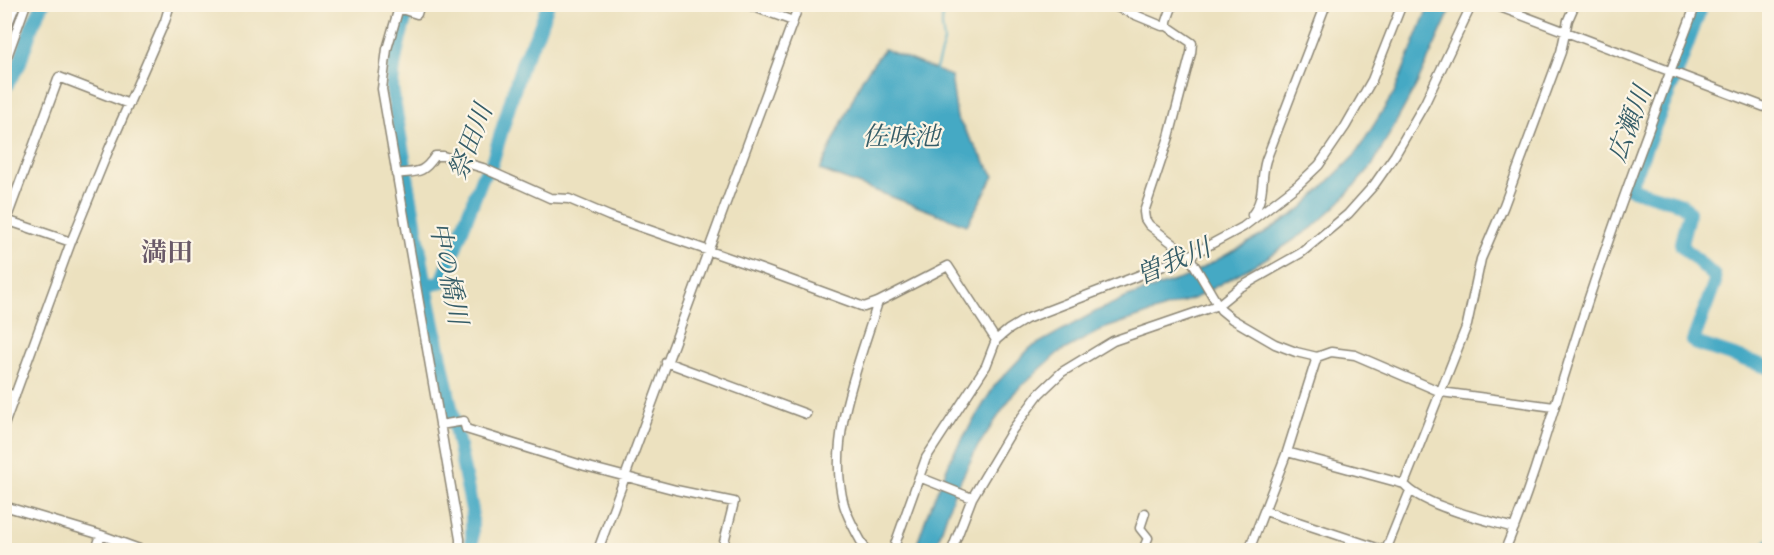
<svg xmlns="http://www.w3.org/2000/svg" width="1774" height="555" font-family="'EB Garamond','Noto Serif JP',serif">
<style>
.water{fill:#44a9c4;stroke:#386a78;stroke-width:1.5}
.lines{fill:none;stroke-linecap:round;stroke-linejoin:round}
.stream{stroke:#44a9c4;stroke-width:2}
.river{stroke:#44a9c4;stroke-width:14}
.minor-casing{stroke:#8c8675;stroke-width:11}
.motorway-casing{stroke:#8c8675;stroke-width:18}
.minor{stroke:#fff;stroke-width:8}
.motorway{stroke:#fff;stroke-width:15}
.labels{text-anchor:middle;stroke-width:4.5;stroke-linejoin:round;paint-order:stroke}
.water-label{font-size:26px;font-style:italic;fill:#355d68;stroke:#fcf5e5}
.neighbourhood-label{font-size:26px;font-weight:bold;fill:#6a5a69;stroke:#fcf5e5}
</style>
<rect width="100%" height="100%" fill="#fcf5e5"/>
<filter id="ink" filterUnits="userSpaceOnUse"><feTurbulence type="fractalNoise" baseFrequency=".0167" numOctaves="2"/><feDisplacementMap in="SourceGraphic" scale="12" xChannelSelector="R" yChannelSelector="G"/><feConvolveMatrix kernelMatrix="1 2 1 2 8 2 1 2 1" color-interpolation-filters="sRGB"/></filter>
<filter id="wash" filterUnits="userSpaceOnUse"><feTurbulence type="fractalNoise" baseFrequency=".008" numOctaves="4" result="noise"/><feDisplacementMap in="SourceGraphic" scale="24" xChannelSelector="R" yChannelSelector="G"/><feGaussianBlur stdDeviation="1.35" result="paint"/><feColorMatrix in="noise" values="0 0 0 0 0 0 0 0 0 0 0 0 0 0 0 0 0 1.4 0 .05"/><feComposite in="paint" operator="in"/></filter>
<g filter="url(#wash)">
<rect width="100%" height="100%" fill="#ece1bf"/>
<!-- water -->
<path class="water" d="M1429,5H1453L1417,84L1372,166L1340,202L1312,228L1265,259L1195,298L1103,329L1058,353L1014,393L978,446L953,496L935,550H915L927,515L953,454L995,385L1030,348L1095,312L1125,298L1186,277L1262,235L1300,210L1355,155L1394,93Z
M884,49L951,76L957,118L994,176L967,225L820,170L862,79Z"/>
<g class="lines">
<!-- stream -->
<path class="stream" d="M935,72L944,42L942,26L943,4"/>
<!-- river -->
<path class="river" d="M410,4C400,33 393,59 392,89L426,286L472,510V550
M1702,4L1676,75L1629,188L1682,204L1689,212L1681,243L1682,246L1714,276L1715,282L1693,341L1695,343L1770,368
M4,89L19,65L32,26L43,4
M426,286L442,282L482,178L491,166L522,64L538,32L548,4
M1767,550L1770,545"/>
</g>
</g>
<g filter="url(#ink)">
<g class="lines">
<defs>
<path id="minor" d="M400,4L387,49L382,89L460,539V550
M746,4L793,21L799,4
M1109,4L1162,26H1167L1192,43L1191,53L1169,137L1144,212L1145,219L1149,225L1189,256L1221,310L1232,319L1275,344L1296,352L1317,357L1331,352L1355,355L1441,392L1554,407
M1492,4L1770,109
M398,8L417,14L420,4
M1167,26V21L1173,4
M4,65L26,4
M396,174C417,171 422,175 435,156H443L483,168L550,198L569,199L609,216L761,269L864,307L878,302L948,266L996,340
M1252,215C1266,197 1260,179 1266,160L1326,4
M71,242L6,220L59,77L129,104
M666,362L806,414
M4,392L15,396
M4,425L71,242L109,149L165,21L170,4
M440,425L464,421L466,429L585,466L676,490L734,502L722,550
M1287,452L1404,484C1424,507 1484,519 1514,528
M919,477L972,498
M1404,484L1467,325L1481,259L1503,208L1561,52L1568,20L1575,4
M4,506L101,535L142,550
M1265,511L1383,550
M96,550L101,535
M598,550L793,21
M866,550C858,536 849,521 844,505C826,440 859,364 878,302
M893,550L926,458L986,366L996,340L1008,330L1026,319L1189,256L1243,227L1299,184L1319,165L1345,127L1372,80L1402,4
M952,550L972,498L1013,429L1039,394L1062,372L1113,341L1218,305L1239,288L1301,253L1348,214L1374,185L1395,155L1425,103L1472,4
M1143,550L1148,538L1140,528L1145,513
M1249,550L1287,452L1317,357
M1386,550L1410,491
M1505,550C1537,473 1558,392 1584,313C1618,209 1657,107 1696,4"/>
<path id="motorway" d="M4,24L12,4"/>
</defs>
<!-- minor casing -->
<use href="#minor" class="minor-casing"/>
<!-- motorway casing -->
<use href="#motorway" class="motorway-casing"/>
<!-- minor -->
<use href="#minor" class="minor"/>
<!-- motorway -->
<use href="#motorway" class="motorway"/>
</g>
</g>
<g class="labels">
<!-- water labels -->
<g class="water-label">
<text transform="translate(1629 124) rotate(-69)" y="9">広瀬川</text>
<text x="901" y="145">佐味池</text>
<text transform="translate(470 142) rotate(-69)" y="9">祭田川</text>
<text transform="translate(1173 261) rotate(-23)" y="9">曽我川</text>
<text transform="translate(449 273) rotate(79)" y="9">中の橋川</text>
</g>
<!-- neighbourhood labels -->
<g class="neighbourhood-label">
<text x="167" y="261">満田</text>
</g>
</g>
<!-- margin -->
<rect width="1774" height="555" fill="none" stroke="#fcf5e5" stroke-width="24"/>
</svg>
